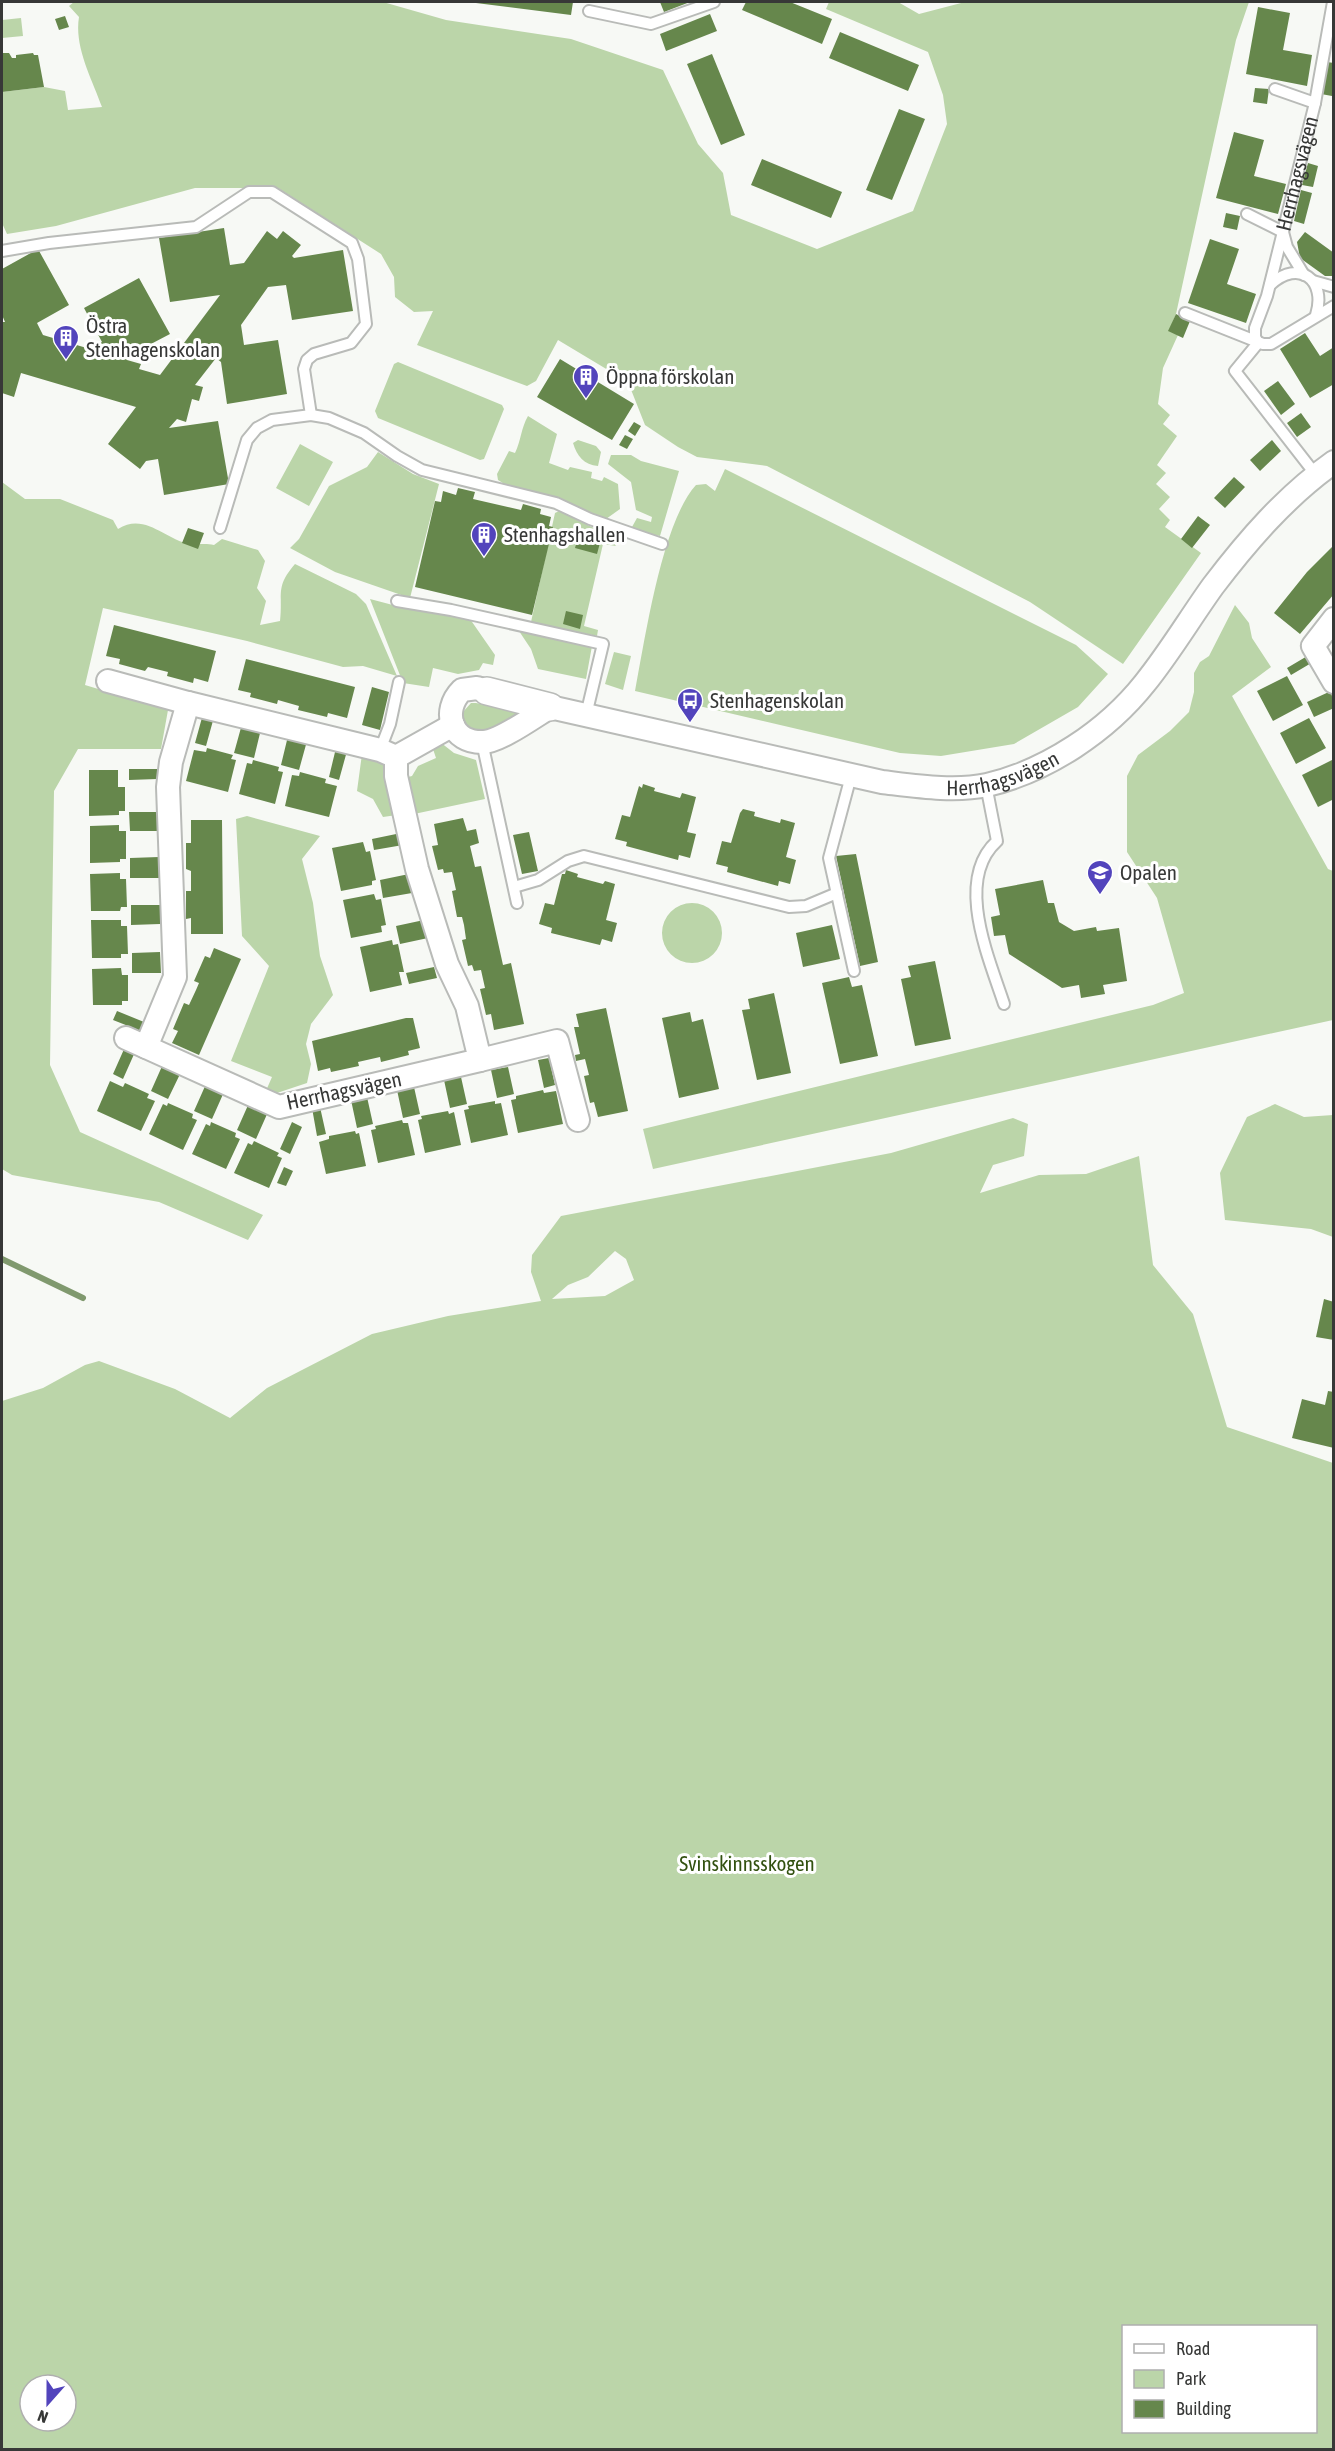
<svg xmlns="http://www.w3.org/2000/svg" width="1335" height="2451" font-family="'Asap Condensed',sans-serif">
<style>
.green{fill:#bbd5a9;fill-rule:evenodd}
.lines{fill:none;stroke-linecap:round;stroke-linejoin:round}
.stream{stroke:#80996e;stroke-width:6}
.building{fill:#66874c}
.service-casing{stroke:#b9bbb8;stroke-width:14}
.minor-casing{stroke:#b9bbb8;stroke-width:26}
.tertiary-casing{stroke:#b9bbb8;stroke-width:30}
.service{stroke:#fff;stroke-width:10}
.minor{stroke:#fff;stroke-width:22}
.tertiary{stroke:#fff;stroke-width:27}
.labels{text-anchor:middle;stroke-width:6;stroke-linejoin:round;paint-order:stroke}
.street-label{font-size:21px;fill:#373837;stroke:#fff}
.poi-label{font-size:21px;fill:#373837;stroke:#fff;text-anchor:start}
.park-label{font-size:21px;fill:#325110;stroke:#fff}
</style>
<rect width="100%" height="100%" fill="#f7f9f5"/>
<!-- green -->
<path class="green" d="M74,2H383L446,20L571,39L663,70L698,144L723,173L731,215L817,249L913,211L947,124L943,95L928,52L826,9L829,2H898L919,14L965,2H1249L1236,40L1176,314L1169,331L1178,335L1163,368L1158,404L1170,415L1163,424L1177,436L1157,465L1166,473L1156,484L1170,497L1159,509L1170,520L1165,527L1201,553L1123,664L1030,602L767,466L697,457L678,447L645,425L628,382L558,340L536,381L527,386L417,345L433,311L414,312L395,297L394,277L381,254L278,188H195L56,226L7,234L2,223V92L44,87L65,91L68,110L102,107C92,79 74,47 79,17L69,6Z
M21,18L23,36L2,38V20Z
M398,362L502,405L504,409L484,459L480,460L378,418L375,411L394,364Z
M528,416L557,434L549,463L568,470L570,467L592,472L591,478L602,481L604,477L618,484L620,509L606,519L553,496L509,487L498,480L497,474L509,451L515,453C521,441 521,428 528,416Z
M578,440L596,446L601,452L598,466C584,465 577,456 573,443Z
M300,444L333,462L309,506L276,488Z
M378,452L413,474L439,484L410,598L335,572L290,548L299,539L329,486L367,467Z
M611,455H631L641,461L679,471L660,536L635,531L632,527L637,518L651,522L652,517L636,510L631,482L608,464Z
M725,469L1076,645L1108,674L1078,707L1014,744L941,756L900,753L635,691C645,639 662,522 696,485L706,484L715,491Z
M2,482L25,499H60L113,520L118,529C145,512 165,540 190,544C198,545 205,543 214,545L222,539L258,550L265,561L257,588L266,601L260,625L280,621C283,593 275,587 295,564L356,594L366,604L397,676L363,666L343,667L247,641L103,608L85,685L168,710L161,749H78L54,791L50,1065L80,1132L263,1215L248,1240L159,1202L12,1175L2,1169Z
M559,511L606,534L616,546L603,544L584,626L598,630L597,636L531,622L555,513Z
M370,599L408,609L470,619L495,655L493,665L483,663L479,670L458,674L433,668L429,687L403,683Z
M1235,605L1249,623L1252,638L1271,667L1232,696L1328,869L1333,871V1020L653,1169L643,1129L1153,1005L1184,993L1157,898L1127,852V776L1138,755L1170,731L1189,712L1194,692V673L1200,662L1209,656Z
M519,631L592,646L586,679L538,669L531,649Z
M614,652L631,656L623,690L605,684Z
M471,703H476L522,712L485,734L463,726L462,713Z
M440,742L454,753L476,760L485,799L414,814L408,777L412,776L418,766L436,758L432,746Z
M362,754L383,762L386,766L397,815L383,817L373,799L357,791Z
M247,816L320,836L302,859L313,903L320,956L333,995L311,1024L306,1044L311,1064L307,1083L277,1093H265L272,1077L231,1061L269,966L242,936L236,819Z
M662 933a30 30 0 1 1 60 0a30 30 0 1 1-60 0Z
M1275,1104L1304,1117L1333,1115V1237L1311,1229L1225,1220L1220,1173L1247,1117Z
M1013,1118L1028,1124L1024,1156L993,1165L980,1193L1039,1175L1086,1174L1139,1156L1153,1265L1193,1314L1227,1427L1333,1463V2449H2V1401L43,1388L85,1365L99,1361L175,1389L230,1418L267,1388L372,1334L448,1316L541,1301L531,1272L532,1255L561,1216L891,1153ZM615,1251L626,1259L634,1280L605,1296L552,1299L568,1285L588,1277ZM1124,2326H1316V2432H1124ZM30,2385H66V2421H30Z"/>
<g class="lines">
<!-- stream -->
<path class="stream" d="M2,1259L83,1298"/>
</g>
<!-- building -->
<path class="building" d="M468,2H573L571,15Z
M660,2H690L664,12Z
M746,2H790L832,19L822,44L742,10Z
M1258,7L1290,13L1283,50L1312,55L1307,86L1246,74Z
M710,14L717,31L666,51L660,34Z
M65,16L69,27L59,30L55,19Z
M840,32L919,65L908,91L829,58Z
M2,53H9L12,58H16V55L33,53L34,55H38L44,87L2,92Z
M712,54L745,135L721,145L687,64Z
M1327,62L1334,63L1332,96L1321,94Z
M1255,88L1269,89L1267,104L1253,102Z
M899,109L925,119L892,200L866,190Z
M1234,132L1264,140L1254,176L1286,184L1278,214L1216,198Z
M762,159L842,192L831,218L751,185Z
M1308,163L1318,166L1313,187L1302,185Z
M1301,190L1312,193L1304,224L1294,221Z
M1226,213L1240,216L1237,230L1223,227Z
M224,228L230,265L244,263L267,231L277,239L283,231L301,245L292,256L294,258L343,250L353,311L292,320L286,285L268,287L241,325L244,345L278,340L287,394L227,404L221,362L216,358L195,385L203,387L199,401L192,399L186,422L177,419L169,428L218,421L229,484L164,495L158,459L146,461L140,469L108,444L136,407L21,373L14,397L2,393V322H5L2,315V269L38,249L69,305L37,323L43,335L90,349L102,342L84,308L139,278L170,334L128,356L127,360L141,364L139,369L160,375L220,295L170,302L159,238Z
M1305,232L1334,253V276H1325L1300,258L1297,242Z
M1210,239L1239,249L1227,284L1256,294L1246,323L1188,303Z
M1176,314L1190,321L1183,338L1168,331Z
M1305,333L1320,356L1334,347V384L1310,398L1280,349Z
M560,359L634,404L612,440L537,397Z
M1278,381L1295,404L1281,415L1264,391Z
M1301,413L1311,427L1297,437L1287,423Z
M634,422L641,426L635,436L628,431Z
M625,435L633,439L627,449L619,445Z
M1272,440L1281,451L1260,471L1250,460Z
M1234,477L1245,487L1225,508L1214,498Z
M458,488L475,492L473,499L521,510L523,504L541,509L540,514L551,517L549,526L553,527L532,615L415,587L435,501L441,502L443,491L456,495Z
M1198,516L1210,525L1192,548L1181,539Z
M188,528L204,533L198,549L182,543Z
M579,534L601,539L597,554L575,548Z
M1334,545V594L1300,634L1274,613L1307,572Z
M566,611L583,615L580,629L563,624Z
M114,625L216,651L208,682L194,678L193,683L167,676L168,672L148,667L145,671L119,664L120,659L106,656Z
M1309,655L1313,662L1291,675L1287,668Z
M246,659L355,687L347,718L328,713L327,717L298,710L299,706L278,700L277,704L250,697L251,693L238,690Z
M1287,676L1303,705L1273,721L1257,691Z
M372,687L389,692L380,730L362,725Z
M1331,691L1334,708L1314,717L1307,702Z
M203,714L214,717L206,746L195,743Z
M1309,718L1326,748L1296,764L1280,733Z
M242,724L261,729L254,758L234,753Z
M288,736L307,741L299,770L281,765Z
M207,748L233,755L231,759L236,760L228,792L186,781L194,750L206,752Z
M336,748L347,751L339,780L329,777Z
M253,760L279,767L278,771L283,772L275,804L239,794L247,763L252,764Z
M1332,760L1334,799L1318,807L1302,775Z
M129,769H157V779L129,780Z
M89,770H118V787H125V811H119V815L89,816Z
M300,772L326,779L325,783L337,786L329,817L285,806L292,775L299,776Z
M643,784L655,788L654,791L680,798L682,793L696,797L687,832L696,834L690,858L679,855L678,860L626,846L627,842L615,839L622,815L630,817L639,786L642,788Z
M743,809L755,812L754,816L780,823L781,819L795,823L786,857L796,860L790,884L779,881L778,886L727,872L728,867L716,864L722,841L731,843L740,813Z
M129,812H158V831H130Z
M463,818L467,831L476,829L479,843L470,846L475,867L481,866L503,965L511,963L524,1024L494,1030L491,1014L486,1015L480,989L485,988L481,970L474,971L472,965L468,966L462,940L466,939L464,925L462,917H457L452,891L456,890L452,872L444,873L443,869L438,870L432,846L438,845L434,824Z
M191,820H222L223,934H191V918L186,919V891H191V871L186,869V843H191Z
M119,825V831H126V859H120V862L90,863V826Z
M529,832L538,871L522,874L513,835Z
M401,833L403,845L374,850L372,839Z
M363,842L366,852L370,851L376,880L372,881V885L341,891L332,848Z
M856,854L878,962L860,966L836,856Z
M159,857V878H130V858Z
M566,870L578,874L577,877L603,884L605,881L615,884L606,920L617,923L612,942L602,939L600,945L551,933L552,928L539,924L545,903L554,905L562,874H565Z
M120,873V879H126L127,907H121L120,911H91L90,874Z
M409,874L412,893L383,898L380,880Z
M1043,880L1048,903H1054L1059,922L1074,931L1096,927L1097,931L1119,928L1127,981L1103,985L1105,994L1081,998L1079,985L1062,988L1009,954L1005,935L994,936L991,917L1000,915L995,889Z
M374,894L376,900L381,899L386,925L381,926L382,932L351,938L343,900Z
M131,905H160V924L131,925Z
M91,920H121V926H127L128,954H121V958H92Z
M424,920L428,938L400,944L396,926Z
M832,925L840,959L803,967L796,933Z
M392,940L393,945L398,944L404,972H399L402,985L370,992L360,947Z
M214,948L241,959L199,1055L172,1043L178,1031L173,1029L184,1003L189,1005L196,990L199,983L194,981L205,956L210,958Z
M160,952L161,973H132V953Z
M935,961L951,1039L915,1046L901,979L911,977L908,966Z
M434,967L437,978L409,984L406,973Z
M121,968L122,975H128V1001H122V1005H93L92,969Z
M849,977L852,987L862,985L878,1056L840,1064L822,983Z
M774,993L791,1073L757,1080L742,1010L750,1009L748,999Z
M606,1008L628,1111L598,1117L594,1102L590,1103L584,1076L589,1075L585,1059L576,1061L575,1055L580,1054L574,1027H579L576,1014Z
M117,1011L144,1022L141,1031L113,1020Z
M690,1012L692,1022L703,1019L719,1089L679,1098L662,1018Z
M406,1018H413L420,1048L408,1051L409,1055L381,1062L380,1057L358,1062L359,1066L331,1072L330,1068L318,1071L312,1041Z
M125,1047L135,1052L123,1079L113,1074Z
M549,1058L555,1085L544,1088L538,1060Z
M163,1064L181,1072L168,1099L151,1091Z
M508,1067L514,1094L497,1098L491,1070Z
M461,1077L467,1104L450,1108L444,1080Z
M110,1081L123,1087L125,1083L149,1094L147,1098L155,1101L141,1131L97,1111Z
M206,1084L224,1092L212,1119L194,1111Z
M414,1087L420,1114L403,1118L397,1090Z
M543,1090L544,1093L556,1091L563,1124L518,1133L511,1100L516,1099V1096Z
M367,1097L373,1124L357,1128L351,1100Z
M495,1101V1104L501,1103L508,1135L471,1143L464,1110L469,1109L468,1106Z
M168,1103L193,1114L192,1118L197,1120L183,1150L149,1134L163,1104L167,1106Z
M249,1103L268,1112L256,1139L237,1130Z
M320,1107L326,1134L317,1136L312,1108Z
M448,1111L449,1114L454,1112L461,1145L425,1153L418,1120L422,1119L421,1116Z
M402,1120L403,1123H408L415,1155L378,1163L371,1130L376,1129L375,1126Z
M211,1122L236,1133L235,1137L240,1139L226,1169L192,1154L206,1124L210,1126Z
M292,1122L302,1127L290,1154L280,1149Z
M355,1131L356,1134L359,1133L366,1166L326,1174L319,1142L329,1139V1136Z
M254,1141L279,1153L277,1156L282,1158L269,1188L234,1173L248,1143L252,1145Z
M284,1167L293,1171L286,1186L277,1183Z
M1324,1299L1334,1302V1340L1316,1337Z
M1328,1391L1334,1392V1448L1292,1438L1302,1399L1325,1405Z"/>
<g class="lines">
<defs>
<g id="service">
<path d="M589,11L651,24L714,2"/>
<path d="M1275,89L1315,103"/>
<path d="M1247,214L1283,232L1287,247L1304,275"/>
<path d="M2,251L49,243L196,227L249,192H272L352,243L358,259L366,324L351,343L314,354L307,360L304,369L311,415L272,420L257,428L247,440L220,528"/>
<path d="M1313,281L1334,287"/>
<path d="M1270,285C1299,258 1327,280 1316,315"/>
<path d="M1185,313L1263,344H1271L1334,306"/>
<path id="s1" d="M1258,343L1255,337V328L1267,296L1315,103L1333,2"/>
<path d="M1258,343L1235,371L1316,475"/>
<path d="M311,415L329,418L364,433L397,456L422,470L556,503L590,519L662,544"/>
<path d="M397,601L451,610L603,644L586,715"/>
<path d="M482,742L517,903"/>
<path d="M380,750L390,724L399,682"/>
<path d="M851,776L829,858L854,971"/>
<path d="M986,785L997,841C954,880 989,958 1004,1004"/>
<path d="M514,887L538,880L568,861L584,856L789,907L806,906L837,893"/>
</g>
<g id="minor">
<path d="M1334,619L1313,646L1334,682"/>
<path d="M108,681L188,703"/>
<path id="s2" d="M487,691L477,688L462,690C441,711 451,743 483,742C499,742 535,716 550,707L882,782C916,786 954,792 987,785C1047,771 1107,731 1145,683C1170,652 1190,618 1213,586C1248,540 1286,496 1334,462"/>
<path d="M396,757V776L417,869L447,964L467,1006L480,1060L279,1107L146,1047L175,977L168,787L171,762L188,703L380,750L396,757L453,725"/>
<path d="M126,1038L146,1047"/>
<path d="M480,1060L557,1041L578,1120"/>
</g>
<path id="tertiary" d="M487,691L550,707"/>
</defs>
<!-- service casing -->
<use href="#service" class="service-casing"/>
<!-- minor casing -->
<use href="#minor" class="minor-casing"/>
<!-- tertiary casing -->
<use href="#tertiary" class="tertiary-casing"/>
<!-- service -->
<use href="#service" class="service"/>
<!-- minor -->
<use href="#minor" class="minor"/>
<!-- tertiary -->
<use href="#tertiary" class="tertiary"/>
</g>
<!-- icons -->
<defs>
<symbol id="building-pin" viewBox="-11 -11 22 30"><path d="M0 17L-7.5 6A9.5 9.5 0 1 1 7.5 6Z" fill="#5244bc" stroke="#fff"/><path d="M-4-6H4V6H1V3H-1V6H-4ZM-2.5-4.3h1.7v1.8h-1.7ZM.8-4.3h1.7v1.8H.8ZM-2.5-1h1.7V.8h-1.7ZM.8-1h1.7V.8H.8Z" fill="#fff"/></symbol>
<symbol id="bus-pin" viewBox="-11 -11 22 30"><path d="M0 17L-7.5 6A9.5 9.5 0 1 1 7.5 6Z" fill="#5244bc" stroke="#fff"/><path d="M-5-6H5V4H4V6H2V4H-2V6H-4V4H-5ZM-3.5-4V0h7V-4ZM-3.5 1.2v1.5H-2V1.2ZM2 1.2v1.5H3.5V1.2Z" fill="#fff"/></symbol>
<symbol id="school-pin" viewBox="-11 -11 22 30"><path d="M0 17L-7.5 6A9.5 9.5 0 1 1 7.5 6Z" fill="#5244bc" stroke="#fff"/><path d="M0-5L7-2L0 1L-7-2ZM-4 1L0 2.5L4 1V4Q0 6-4 4Z" fill="#fff"/></symbol>
</defs>
<g fill-rule="evenodd">
<use href="#building-pin" x="51" y="323" width="30" height="40"/>
<use href="#building-pin" x="571" y="362" width="30" height="40"/>
<use href="#building-pin" x="469" y="520" width="30" height="40"/>
<use href="#bus-pin" x="675" y="686" width="30" height="40"/>
<use href="#school-pin" x="1085" y="858" width="30" height="40"/>
</g>
<g class="labels">
<!-- street labels -->
<g class="street-label">
<text dy="7" stroke="none"><textPath href="#s1" startOffset="176">Herrhagsvägen</textPath></text>
<text dy="7" stroke="none"><textPath href="#s2" startOffset="640">Herrhagsvägen</textPath></text>
<text transform="translate(344 1091) rotate(-12)" y="7">Herrhagsvägen</text>
</g>
<!-- poi labels -->
<g class="poi-label">
<text x="86" y="333">Östra<tspan x="86" dy="24">Stenhagenskolan</tspan></text>
<text x="606" y="384">Öppna förskolan</text>
<text x="504" y="542">Stenhagshallen</text>
<text x="710" y="708">Stenhagenskolan</text>
<text x="1120" y="880">Opalen</text>
</g>
<!-- park labels -->
<g class="park-label">
<text x="747" y="1871">Svinskinnsskogen</text>
</g>
</g>
<!-- border -->
<rect width="1335" height="2451" fill="none" stroke="#373837" stroke-width="6"/>
<!-- legend -->
<rect x="1122" y="2325" width="195" height="108" fill="#ffffff" stroke="#afafaf" stroke-width="1.5"/>
<rect x="1134" y="2344" width="30" height="9" fill="#ffffff" stroke="#afafaf" stroke-width="1.5"/>
<text x="1176" y="2355" font-size="18" fill="#373837">Road</text>
<rect x="1134" y="2370" width="30" height="18" fill="#bbd5a9" stroke="#afafaf" stroke-width="1.5"/>
<text x="1176" y="2385" font-size="18" fill="#373837">Park</text>
<rect x="1134" y="2400" width="30" height="18" fill="#66874c" stroke="#afafaf" stroke-width="1.5"/>
<text x="1176" y="2415" font-size="18" fill="#373837">Building</text>
<!-- north arrow -->
<g transform="translate(48 2403) rotate(201)"><circle r="28" fill="#ffffff" stroke="#afafaf" stroke-width="1.5"/>
<path d="M0-4.5L10 22L0 15L-10 22Z" fill="#5244bc"/>
<text y="-9" font-size="16" font-weight="bold" text-anchor="middle" fill="#373837">N</text>
</g>
</svg>
